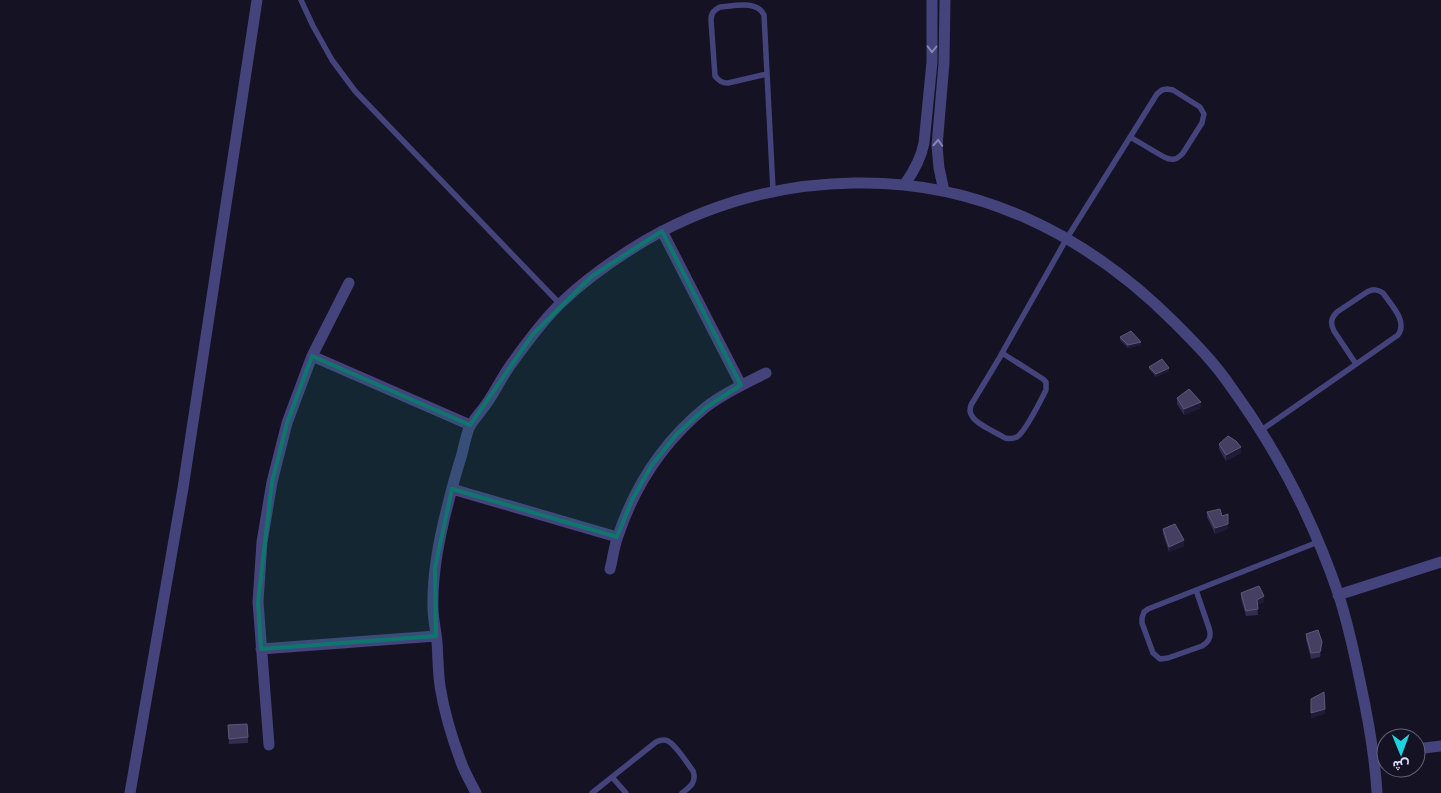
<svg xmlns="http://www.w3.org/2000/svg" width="1441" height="793" font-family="Figtree,Vazirmatn,sans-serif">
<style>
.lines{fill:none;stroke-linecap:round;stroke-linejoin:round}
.service{stroke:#44437c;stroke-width:5.5}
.minor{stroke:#44437c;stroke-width:11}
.wall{fill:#332d4f}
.shaded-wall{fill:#1f1a36}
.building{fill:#453f61;stroke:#5d5879}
.oneway{stroke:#8886b5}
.marked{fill:#0f766e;fill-opacity:0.2;stroke:#0f766e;stroke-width:4;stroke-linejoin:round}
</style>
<rect width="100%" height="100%" fill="#141223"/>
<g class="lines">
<!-- service -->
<path class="service" d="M301,0L313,26L332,60L355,91L560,304
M767,74L728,83C722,83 719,81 715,76L711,20C711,13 714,10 720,7C734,6 757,0 764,15L773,190
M1002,353L1043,379L1046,382V390C1041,400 1025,432 1017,437C1013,439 1010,439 1005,438C997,433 976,424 972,416C969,412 970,409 971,405L1000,357L1002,353L1067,238L1157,94L1162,90L1167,89L1173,90L1200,107L1204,114L1202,123L1183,153C1177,160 1172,161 1164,157L1130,137
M1260,431L1398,335C1408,321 1391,305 1383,293C1377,289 1373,289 1367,292L1337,312C1331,318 1330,323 1334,331L1356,364
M1196,590L1209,628C1212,637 1209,642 1202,646L1168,658L1160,659L1153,653L1142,623V618L1144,612L1148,609L1318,542
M612,777L626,793
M592,793L656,742C660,740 664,739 668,741C676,745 687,763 693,771C697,782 690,787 682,793"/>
<!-- minor -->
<path class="minor" d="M905,184C914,171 921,159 924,143L932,62V0
M944,191L939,168L937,146L944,63L945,0
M662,231L741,385
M312,356L470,425
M452,489L617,537
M610,569C613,558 614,546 618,536C635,485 664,441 706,407C724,393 746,383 766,373
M1338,595L1441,562
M261,649L436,636
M269,745L258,602L262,542L272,482L287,423L312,356L349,283
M1416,749L1441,746
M130,793L183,488L257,0
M476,793C471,783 465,773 461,762C452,738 444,711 440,686C438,672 438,657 437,642C436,631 433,619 433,608C432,573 439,538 448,504C452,487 457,470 462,454C464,446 466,436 469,428C474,418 483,410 489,400C497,388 503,375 512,363C527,342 543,320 562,302C587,278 616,258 646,240C711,203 780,184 854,183C978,180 1087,235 1174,322C1194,342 1215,363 1231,387C1277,450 1314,522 1339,596C1348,624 1354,652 1360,681C1368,718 1375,755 1377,793"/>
</g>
<!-- wall -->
<path class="wall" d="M1120,337L1141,345L1128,348L1120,340Z
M1149,367L1169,371L1156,377L1149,369Z
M1177,398L1201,408L1184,415L1177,404Z
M1219,444L1241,453L1226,461L1219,449Z
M1207,512L1222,516L1228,529L1215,534L1207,517Z
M1163,529L1184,546L1169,552L1163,534Z
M1241,593L1264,602L1257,605L1258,615L1246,616L1241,599Z
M1306,634L1322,648L1320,657L1311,659L1306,640Z
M228,725L248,737V743L229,744Z"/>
<!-- shaded-wall -->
<path class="shaded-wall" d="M1141,342V345L1128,348V345Z
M1169,368V371L1156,377V374Z
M1201,402V408L1184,415V409Z
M1241,447V453L1226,461V455Z
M1228,514V529L1215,534V528Z
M1184,540V546L1169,552V547Z
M1264,596V602L1257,605V600Z
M1322,642V648L1320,657V652Z
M1325,709V714L1311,719V713Z"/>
<!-- building -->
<path class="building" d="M1131,331L1141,342L1128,345L1120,337Z
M1162,359L1169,368L1156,374L1149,367Z
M1189,389L1201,402L1184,409L1177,398Z
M1228,436L1236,441L1241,447L1226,455L1219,444Z
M1220,509L1222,516L1228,514V524L1215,528L1207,512Z
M1175,524L1184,540L1169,547L1163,529Z
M1259,586L1264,596L1257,600L1258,609L1246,611L1241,593Z
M1318,630L1322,642L1320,652L1311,653L1306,634Z
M1324,692L1325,709L1311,713V699Z
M247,724L248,737L229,739L228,725Z"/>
<!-- one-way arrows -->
<defs><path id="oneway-chevron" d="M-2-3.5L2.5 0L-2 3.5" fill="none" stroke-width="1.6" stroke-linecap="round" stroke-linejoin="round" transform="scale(1.25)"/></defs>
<g class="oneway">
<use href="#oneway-chevron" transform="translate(932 49) rotate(91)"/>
<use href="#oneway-chevron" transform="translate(938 143) rotate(-87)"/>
</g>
<!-- marked area -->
<path class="marked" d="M662,231L741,385L707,407L677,434L652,465L632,500L617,537L452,489L435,568L436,636L261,649L258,602L272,482L287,423L312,356L470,425L533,334L592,276Z"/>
<!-- north arrow -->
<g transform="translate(1401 753) rotate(179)"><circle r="24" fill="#141223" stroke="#646279"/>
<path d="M0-4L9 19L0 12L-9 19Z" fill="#1fd2e0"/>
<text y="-8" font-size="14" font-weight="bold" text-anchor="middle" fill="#dcd9fa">ش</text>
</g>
</svg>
